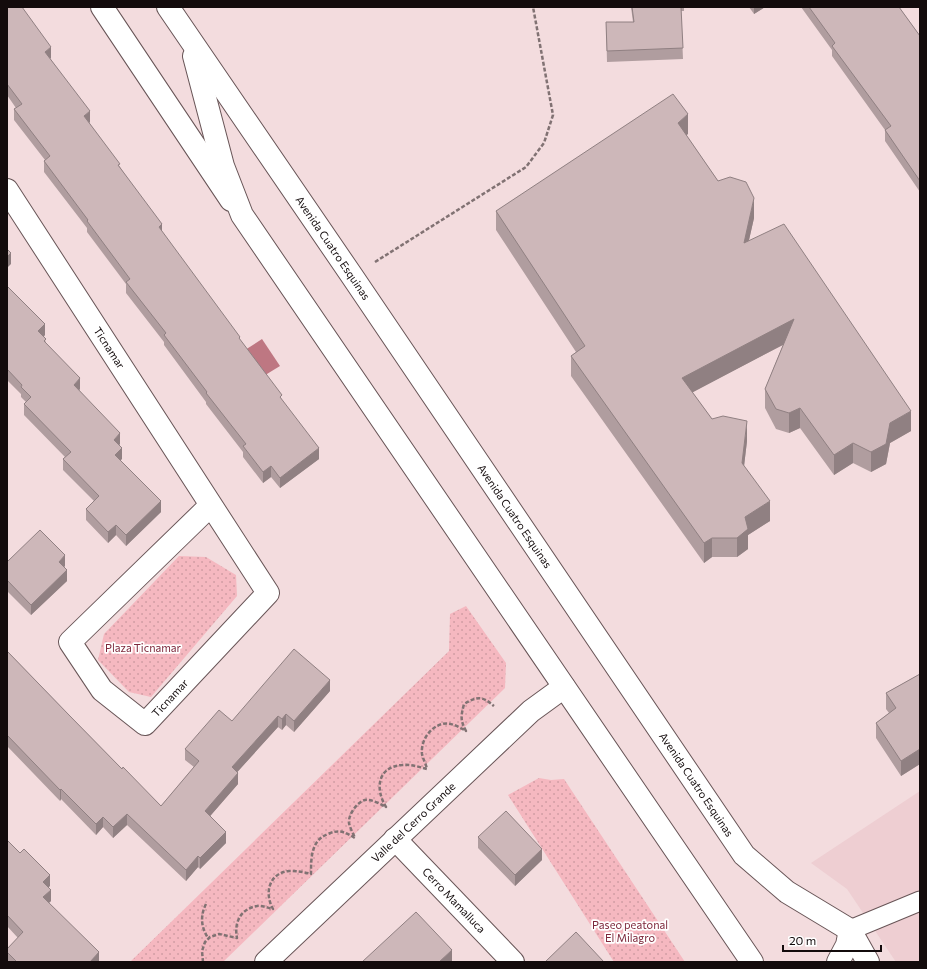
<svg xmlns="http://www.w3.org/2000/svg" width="927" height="969" font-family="Commissioner,sans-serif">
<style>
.built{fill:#eeced2}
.park{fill:url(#park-dots)}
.water{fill:#be7782}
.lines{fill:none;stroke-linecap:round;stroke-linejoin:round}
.lane-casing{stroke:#685557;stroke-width:21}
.street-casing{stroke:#685557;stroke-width:24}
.secondary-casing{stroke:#685557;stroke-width:24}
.path{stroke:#817273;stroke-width:2.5;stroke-dasharray:4 2;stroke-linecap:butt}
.lane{stroke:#fff;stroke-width:19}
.street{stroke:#fff;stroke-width:22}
.secondary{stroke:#fff;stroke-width:22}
.wall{fill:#b09d9f}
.shaded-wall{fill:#908082}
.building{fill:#cdb7b9;stroke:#908082}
.labels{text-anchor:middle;stroke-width:3.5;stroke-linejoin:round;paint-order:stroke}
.street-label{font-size:11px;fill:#130b0c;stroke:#fff}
.park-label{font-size:11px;fill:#7c263a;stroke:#fff}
</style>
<defs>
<pattern id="park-dots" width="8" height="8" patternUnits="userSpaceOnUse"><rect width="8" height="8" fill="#f5b8c0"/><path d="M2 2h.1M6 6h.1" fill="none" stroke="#d19da4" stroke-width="1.8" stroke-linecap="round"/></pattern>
</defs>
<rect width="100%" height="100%" fill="#f3dcde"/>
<!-- built -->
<path class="built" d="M920,791V962H896L847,889L811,863Z"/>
<!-- park -->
<path class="park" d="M179,556L206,557L236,575L237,596L151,697L129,692L98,660L104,634Z
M466,606L506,663L505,688L223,962H130L449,651L450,614Z
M539,778L551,780L564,779L685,962H614L508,795Z"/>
<!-- water -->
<path class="water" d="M262,339L280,366L262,377L245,350Z"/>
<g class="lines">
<defs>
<path id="lane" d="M850,930L920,901"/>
<g id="street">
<path d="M102,7L231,200"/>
<path id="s1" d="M7,190L268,593L145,724L102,690L70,642L211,505"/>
<path id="s2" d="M395,839L513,962"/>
<path id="s3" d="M266,962L531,711L564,687"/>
</g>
<g id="secondary">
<path id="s4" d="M168,7L352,276L744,855L787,892L850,930L868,962"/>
<path d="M194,56L223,166L242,215L752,962"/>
<path d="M838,962L847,945L850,930"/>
</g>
</defs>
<!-- lane casing -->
<use href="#lane" class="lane-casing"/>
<!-- street casing -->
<use href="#street" class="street-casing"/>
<!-- secondary casing -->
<use href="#secondary" class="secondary-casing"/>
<!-- path -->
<path class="path" d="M375,262L526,167L544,143L553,115L533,7
M206,904C200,916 201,927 208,938
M203,962L202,951L205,942L210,937L219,934L237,938C234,923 240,909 257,906C261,905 268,908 273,909C264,893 269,873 289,871C297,871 304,872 311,874C311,858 311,840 328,834C339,829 345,832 355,838C353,833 350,828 349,823C348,815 357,802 365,800C372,799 380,804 386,807C375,789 377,767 402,765C411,764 419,767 427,769C426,764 423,759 422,754C420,737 437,718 454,725C458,726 462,729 466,731C460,720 461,716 464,704C478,696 482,696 494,706"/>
<!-- lane -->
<use href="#lane" class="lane"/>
<!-- street -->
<use href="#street" class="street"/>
<!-- secondary -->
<use href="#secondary" class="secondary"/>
</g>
<!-- wall -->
<path class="wall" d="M7,7L51,58H50L90,122L89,123L120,167L162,232L282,400L319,459L280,488L271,477L263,483L243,457V452L206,404V402L164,345V342L126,293V284L87,232V228L44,172V161L45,160L14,120V109L16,108L7,95Z
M631,7H684V11H681L683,59L607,62L606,22H633Z
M749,7H765L754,14Z
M801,7H899L920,36V192L885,141V130L832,56V50Z
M688,134L686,135L718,181L754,218L749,240L911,431L890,443L886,464L871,472L853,463L834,475L800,428L789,433L776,429L765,408V389L783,345L692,392L712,419L747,441L744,466L770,521L748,535V549L737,557H712L704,563L571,376V356L576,352L496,230V211Z
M7,286L45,335L44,336L46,343L80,389L79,390L120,444L119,445L122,459L120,460L161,512L126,546L116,535L108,543L86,520V509L94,501L63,470V459L65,457L24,415V404L26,402L21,397V394L7,380Z
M7,562L65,566L64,567L67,581L31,615L7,591Z
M7,651L69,715L122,769L161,806L194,767L185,760V749L232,721L330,691L294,732L286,725L282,730L278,727L237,772L238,784L210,816L226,843L200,869L198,867L186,881L127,825L113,838L103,827L96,835L61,799L60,801L7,746Z
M920,674V764L901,776L876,738V723L889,713L886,709V693Z
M478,837L542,860L515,886L478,848Z
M7,840L50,886L48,887L51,901L49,903L99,962H7V949L18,938L7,926Z"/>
<!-- shaded-wall -->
<path class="shaded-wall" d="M754,7H765L754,14Z
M51,47V58L45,62V52Z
M90,111V122L84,127V116Z
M688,114V134L678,142V123Z
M754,198V218L744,262V243Z
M162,224V234L159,227Z
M11,253V264L7,268V257Z
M794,319V339L682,398V378Z
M45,324V335L38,342V331Z
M80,378V389L74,396V385Z
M800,408V428L789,433V413Z
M911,411V431L890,443L886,464L871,472V452L890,423Z
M747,421V441L742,483V463Z
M120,433V444L114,451V440Z
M853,443V463L834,475V455Z
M122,448V459L115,465V455Z
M319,448V459L280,488V478Z
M271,466V477L263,483V472Z
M161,501V512L126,546V535Z
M770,501V521L748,535V549L737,557V538L745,517Z
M116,525V535L108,543V532Z
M712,538V557L704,563V543Z
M65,555V566L59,572V562Z
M67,570V581L31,615V605Z
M330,680V691L294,732V721Z
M286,714V725L282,730V719Z
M278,716V727L232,778V767Z
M920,749V764L901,776V761Z
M238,773V784L205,822V811Z
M61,789V799L60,801V790Z
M127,814V825L113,838V827Z
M103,817V827L96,835V824Z
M226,832V843L200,869V858Z
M542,849V860L515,886V875Z
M198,856V867L186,881V870Z
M50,875V886L43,892V882Z
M51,890V901L43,908V897Z
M452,950V961L451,962H439Z
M99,952V962H90Z"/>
<!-- building -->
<path class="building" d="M7,7H22L51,47L45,52L90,111L84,116L120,164L118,165L162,224L159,227L240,337L239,338L282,395L280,397L319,448L280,478L271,466L263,472L243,446L246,444L206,393L207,392L164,335L166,333L126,282L130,279L87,221L88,220L44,161L50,156L14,109L22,104L7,84Z
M632,7H681L683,48L607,51L606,22H634Z
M809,7H899L920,36V181L885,130L891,126L832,46L835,43Z
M673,94L688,114L678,123L718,181L730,177L746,182L754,198L744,243L784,224L911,411L890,423L886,444L871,452L853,443L834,455L800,408L789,413L776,409L765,389L794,319L682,378L712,419L723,416L747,421L742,463L770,501L745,517L748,529L737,538H712L704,543L571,356L585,346L496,211Z
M7,249L11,253L7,257Z
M7,286L45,324L38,331L46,339L44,341L80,378L74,385L120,433L114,440L122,448L115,455L161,501L126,535L116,525L108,532L86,509L99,496L63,459L71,452L24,404L31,397L21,387L22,385L7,369Z
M40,530L65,555L59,562L67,570L31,605L7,580V562Z
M294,649L330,680L294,721L286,714L282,719L278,716L232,767L238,773L205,811L226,832L200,858L198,856L186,870L127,814L113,827L103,817L96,824L61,789L60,790L7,735V651L69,715L122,769L123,767L161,806L199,761L185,749L219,710L232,721Z
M920,674V749L901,761L876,723L896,708L886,693Z
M506,811L542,849L515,875L478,837Z
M7,840L20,853L24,849L50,875L43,882L51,890L43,897L99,952L90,962H17L7,952V949L23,932L7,915Z
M416,912L452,950L439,962H362Z
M576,932L604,962H545Z"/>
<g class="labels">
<!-- street labels -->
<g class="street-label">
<text dy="4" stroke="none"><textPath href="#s4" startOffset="292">Avenida Cuatro Esquinas</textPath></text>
<text dy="4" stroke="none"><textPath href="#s1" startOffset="188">Ticnamar</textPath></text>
<text dy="4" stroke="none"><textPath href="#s4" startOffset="616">Avenida Cuatro Esquinas</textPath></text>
<text transform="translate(170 698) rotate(-47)" y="4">Ticnamar</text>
<text dy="4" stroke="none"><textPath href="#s4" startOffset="940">Avenida Cuatro Esquinas</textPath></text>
<text dy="4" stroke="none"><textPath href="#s3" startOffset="203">Valle del Cerro Grande</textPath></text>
<text dy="4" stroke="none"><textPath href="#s2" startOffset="85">Cerro Mamalluca</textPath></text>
</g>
<!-- park labels -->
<g class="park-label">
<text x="143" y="652">Plaza Ticnamar</text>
<text x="630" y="929">Paseo peatonal<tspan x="630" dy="13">El Milagro</tspan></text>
</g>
</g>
<!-- border -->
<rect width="927" height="969" fill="none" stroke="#130b0c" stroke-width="16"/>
<!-- scale -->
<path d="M783 945v6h98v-6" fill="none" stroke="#130b0c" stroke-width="2"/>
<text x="789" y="945" font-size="12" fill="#130b0c" stroke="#ffffff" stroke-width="3" paint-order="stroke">20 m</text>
</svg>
